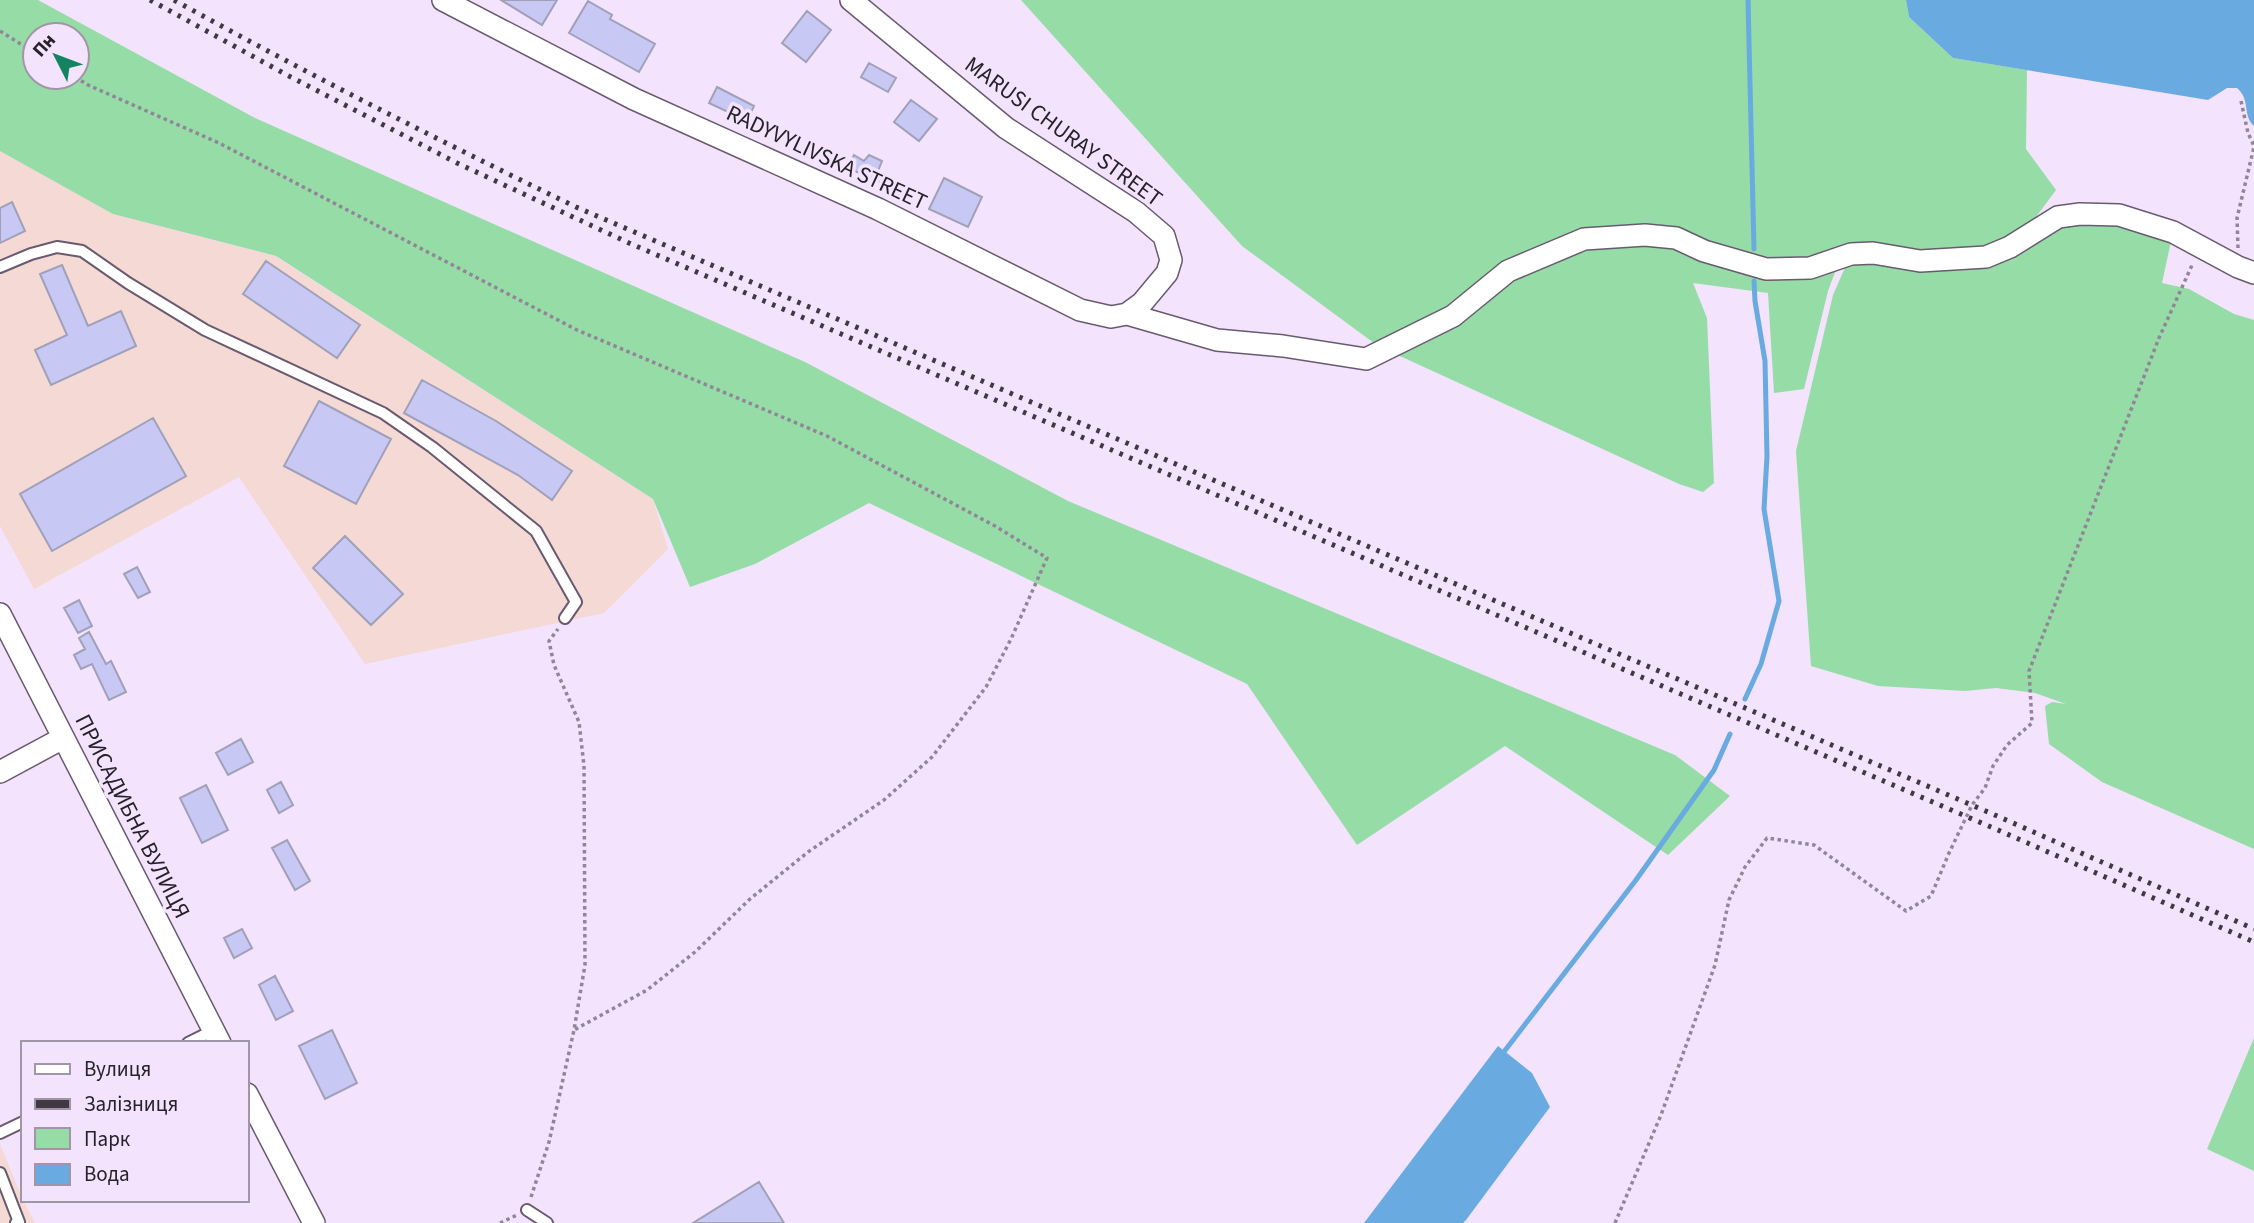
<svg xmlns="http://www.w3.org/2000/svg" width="2254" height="1223" font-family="'Source Sans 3',sans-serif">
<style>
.industrial{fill:#f4d9d5}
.green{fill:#96dca7;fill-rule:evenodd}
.water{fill:#69aae0}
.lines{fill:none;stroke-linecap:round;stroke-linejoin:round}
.stream{stroke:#69aae0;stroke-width:5}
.building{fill:#c8c8f5;stroke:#a0a0b9;stroke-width:2}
.service-casing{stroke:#685a6f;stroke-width:14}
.minor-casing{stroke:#685a6f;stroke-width:24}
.path{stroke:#918697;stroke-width:3.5;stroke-dasharray:3.5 3.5;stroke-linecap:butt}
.service{stroke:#fff;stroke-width:10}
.minor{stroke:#fff;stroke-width:21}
.rail{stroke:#403843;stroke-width:5;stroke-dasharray:3.5 7;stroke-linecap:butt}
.labels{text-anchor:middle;stroke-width:7;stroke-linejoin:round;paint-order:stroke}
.street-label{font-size:23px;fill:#27212a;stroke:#f3e3fc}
</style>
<rect width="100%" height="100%" fill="#f3e3fc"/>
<!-- industrial -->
<path class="industrial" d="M0,149L113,214L275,256L653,499L668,549L604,613L365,664L239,477L34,589L0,526Z
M0,1144L23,1200L35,1223H0Z"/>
<!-- green -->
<path class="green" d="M0,0H38L255,118L805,362L1068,501L1675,755L1730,796L1668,855L1505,746L1357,845L1247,684L869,503L755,564L690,587L653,499L276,256L113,214L0,151ZM35,35H77V77H35Z
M1021,0H1906L1909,17L1953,58L2027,70L2026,149L2056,190L2030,225L1994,247H1951L1909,255L1843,251L1828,291L1804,389L1774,393L1768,293L1693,283L1707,318L1714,483L1703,492L1679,484L1378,346L1242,246Z
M2058,217L2173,232L2162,283L2189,289L2234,314L2254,320V849L2102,782L2049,744L2045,706L2052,702L2066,704L2035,693L1996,688L1965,691L1878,686L1811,666L1796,451L1833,295L1851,254L1986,257Z
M2254,1038V1171L2207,1149Z"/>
<!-- water -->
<path class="water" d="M1906,0H2254V126C2242,115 2251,100 2237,88H2227L2208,100L1953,58L1909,17Z
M1498,1046L1532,1073L1550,1107L1466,1220L1463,1223H1364Z"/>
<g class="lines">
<!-- stream -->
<path class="stream" d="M1748,0L1754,249
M1745,699L1761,664L1779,601L1764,509L1767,456L1765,361L1755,301L1754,281
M1500,1057L1636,880L1714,770L1730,734"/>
</g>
<!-- building -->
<path class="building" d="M501,0H557L542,25Z
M588,1L612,15L610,19L655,44L639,72L569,33Z
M807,11L831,30L806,62L782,43Z
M869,63L896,78L888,92L861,77Z
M717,87L754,106L747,121L709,103Z
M911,100L937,119L919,141L894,122Z
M854,155L864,161L869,155L882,161L878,171L888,177L884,184L848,168Z
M944,178L982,197L968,227L929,209Z
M12,202L25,231L0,243V208Z
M266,261L360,325L337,358L243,294Z
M62,265L88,326L121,311L136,346L51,385L35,350L67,335L40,274Z
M422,380L496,421L572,471L552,500L518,475L404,413Z
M319,401L391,439L356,504L284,466Z
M153,418L186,476L52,551L20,494Z
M345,536L403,594L371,625L313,568Z
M137,567L150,592L138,598L124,574Z
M79,600L92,626L78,633L64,608Z
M89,632L106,664L111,661L126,692L109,700L92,664L81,669L74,655L85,649L79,638Z
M241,739L253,762L228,775L216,753Z
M281,782L293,805L279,813L267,790Z
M206,785L228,830L202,843L180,798Z
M287,840L310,881L295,890L272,848Z
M242,929L252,948L234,958L224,938Z
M275,976L293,1011L276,1020L259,985Z
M332,1030L357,1083L325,1099L299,1046Z
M759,1182L784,1223H693Z"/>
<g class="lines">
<defs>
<path id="service" d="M0,267L31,254L57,247L82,251L128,283L205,330L383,413L432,447L536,531L576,602L565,618
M188,1043L214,1030
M0,1133L23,1122
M0,1173L19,1222L16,1223
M527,1210L547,1223"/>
<path id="minor" d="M443,0L634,99L878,209L1080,310L1111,317L1127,314L1142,303L1167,273L1171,260L1164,236L1136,212L1006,128L851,0
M1127,314L1217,340L1283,346L1366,359L1453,316L1508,271L1584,239L1645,235L1676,238L1704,251L1766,269L1810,268L1851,254L1873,253L1920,261L1986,257L2010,247L2058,217L2080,214L2119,215L2173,232L2238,267L2254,273
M0,614L220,1043
M0,772L63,738
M247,1094L314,1223"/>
</defs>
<!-- service casing -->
<use href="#service" class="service-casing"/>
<!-- minor casing -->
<use href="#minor" class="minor-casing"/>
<!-- path -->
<path class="path" d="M0,31L35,53
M75,77L88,85L219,143L577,330L827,436L995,526L1047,558L1011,639L986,687L932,757L884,800L808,852L750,899L695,952L647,990L574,1030
M2241,101L2248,133L2254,146
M2238,248L2237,218L2254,147
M531,1197L549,1142L574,1030L585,965L584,766L579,722L554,665L549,641L558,629
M500,1223L517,1215
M1615,1223L1661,1115L1715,965L1729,900L1745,867L1767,838L1814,845L1906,911L1931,896L1949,853L1972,805L1985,788L1993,766L2007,745L2032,723L2029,671L2159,338L2193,263"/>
<!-- service -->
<use href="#service" class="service"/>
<!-- minor -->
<use href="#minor" class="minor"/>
<!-- rail -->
<path class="rail" d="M150,0L287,75L457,163L629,243L1991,827L2254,942
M174,0C306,73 440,141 576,207L1988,812L2254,929"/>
</g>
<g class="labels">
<!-- street labels -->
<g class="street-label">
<text transform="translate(1064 131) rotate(36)" y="8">MARUSI CHURAY STREET</text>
<text transform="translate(827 157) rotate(25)" y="8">RADYVYLIVSKA STREET</text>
<text transform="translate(133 816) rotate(63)" y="8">ПРИСАДИБНА ВУЛИЦЯ</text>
</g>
</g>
<!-- legend -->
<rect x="21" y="1041" width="228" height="161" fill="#f3e3fc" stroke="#a195a8" stroke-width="2"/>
<rect x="35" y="1064" width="35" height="10" fill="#ffffff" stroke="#a195a8" stroke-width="2"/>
<text x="84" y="1076" font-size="21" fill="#27212a">Вулиця</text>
<rect x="35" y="1099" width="35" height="10" fill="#403843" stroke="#a195a8" stroke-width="2"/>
<text x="84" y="1111" font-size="21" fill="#27212a">Залізниця</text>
<rect x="35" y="1128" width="35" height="21" fill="#96dca7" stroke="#a195a8" stroke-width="2"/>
<text x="84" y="1146" font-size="21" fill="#27212a">Парк</text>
<rect x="35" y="1164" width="35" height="21" fill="#69aae0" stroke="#a195a8" stroke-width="2"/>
<text x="84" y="1181" font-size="21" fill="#27212a">Вода</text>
<!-- north arrow -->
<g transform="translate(56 56) rotate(312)"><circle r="33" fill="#f3e3fc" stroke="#a195a8" stroke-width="2"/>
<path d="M0-5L12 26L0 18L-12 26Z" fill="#138360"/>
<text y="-10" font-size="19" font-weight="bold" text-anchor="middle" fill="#27212a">Пн</text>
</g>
</svg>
